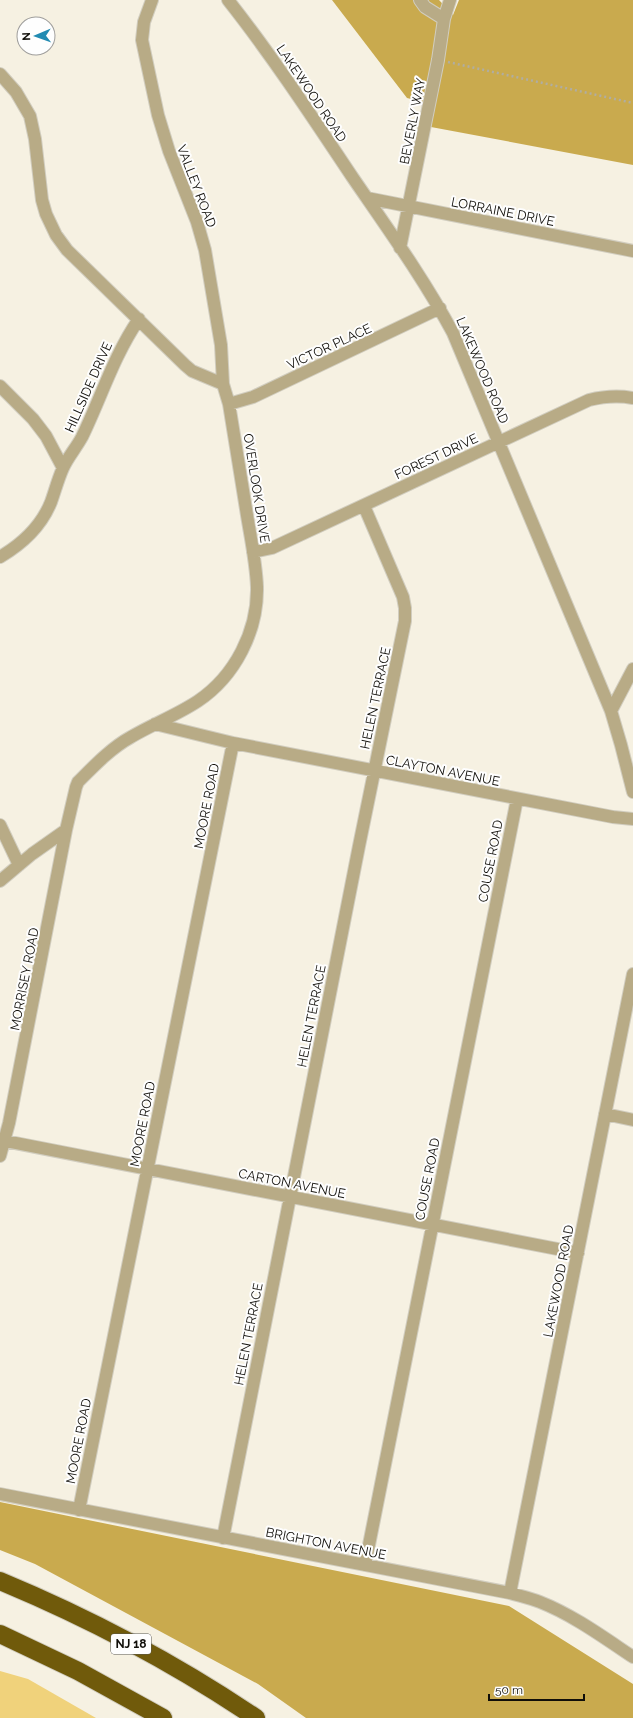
<svg xmlns="http://www.w3.org/2000/svg" width="633" height="1718" font-family="Raleway,sans-serif">
<style>
.green{fill:#f0d27b}
.forest{fill:#c9aa4e}
.lines{fill:none;stroke-linecap:round;stroke-linejoin:round}
.minor-casing{stroke:#d1cdbf;stroke-width:14}
.highway-casing{stroke:#d1cdbf;stroke-width:20}
.path{stroke:#b1ada1;stroke-width:2.5;stroke-dasharray:2 3;stroke-linecap:butt}
.minor{stroke:#b8ab86;stroke-width:12}
.highway{stroke:#705a0b;stroke-width:18}
.labels{text-anchor:middle;stroke-width:4;stroke-linejoin:round;paint-order:stroke}
.shield{fill:#fefefe;stroke:#575652;stroke-width:1}
.shield-label{font-size:12px;font-weight:bold;fill:#100e09}
.street-label{font-size:13px;fill:#100e09;stroke:#fefefe}
</style>
<rect width="100%" height="100%" fill="#f6f1e2"/>
<!-- green -->
<path class="green" d="M0,1671L28,1679L96,1718H0Z"/>
<!-- forest -->
<path class="forest" d="M332,0H439L453,15L459,0H633V165L431,127L435,105L407,98Z
M0,1502L509,1606L633,1684V1718H306L258,1684L35,1564L0,1550Z"/>
<g class="lines">
<defs>
<path id="minor" d="M152,0L144,22L142,40L158,115L169,151L197,222L205,250L221,345L223,384
M228,0C273,57 313,118 353,178C388,229 424,279 453,333L611,711L621,745L633,792
M420,0L425,7L444,19
M0,74L16,92L30,116L35,139L42,200L46,214L56,235L67,250L185,365L192,371L223,384L229,404C235,439 240,474 246,509C250,535 256,561 257,587C258,631 235,676 198,701C177,715 153,724 131,737C111,748 94,766 78,782L76,787L66,830L32,854L0,881
M367,198L633,251
M400,248L438,60L444,19L450,0
M0,386L33,419L46,436L63,468
M229,404L253,397L440,308
M253,552L272,548L589,400C605,396 617,395 633,398
M0,557C22,544 41,527 51,502C55,491 58,479 63,468C68,457 76,448 82,437C101,398 114,355 139,319
M611,711L633,669
M155,724L233,743L613,817L633,819
M0,825L19,865
M605,1114L633,1120
M0,1140L578,1253
M0,1156L9,1123L66,830
M0,1494L510,1593C520,1596 530,1598 540,1602C573,1615 603,1637 633,1657
M79,1510L233,743
M223,1538L359,846L405,621V608L403,597L364,506
M365,1565L517,799
M510,1593L633,974"/>
<path id="highway" d="M0,1581C89,1618 176,1664 256,1718
M0,1634L78,1671L163,1718"/>
</defs>
<!-- minor casing -->
<use href="#minor" class="minor-casing"/>
<!-- highway casing -->
<use href="#highway" class="highway-casing"/>
<!-- path -->
<path class="path" d="M448,62L633,103"/>
<!-- minor -->
<use href="#minor" class="minor"/>
<!-- highway -->
<use href="#highway" class="highway"/>
</g>
<g class="labels">
<!-- shield labels -->
<rect class="shield" x="111" y="1634" width="40" height="20" rx="3"/>
<g class="shield-label">
<text x="131" y="1648">NJ 18</text>
</g>
<!-- street labels -->
<g class="street-label">
<text transform="translate(312 93) rotate(56)" y="5">LAKEWOOD ROAD</text>
<text transform="translate(412 121) rotate(-79)" y="5">BEVERLY WAY</text>
<text transform="translate(197 186) rotate(69)" y="5">VALLEY ROAD</text>
<text transform="translate(503 211) rotate(11)" y="5">LORRAINE DRIVE</text>
<text transform="translate(329 346) rotate(-25)" y="5">VICTOR PLACE</text>
<text transform="translate(483 370) rotate(67)" y="5">LAKEWOOD ROAD</text>
<text transform="translate(88 387) rotate(-66)" y="5">HILLSIDE DRIVE</text>
<text transform="translate(436 456) rotate(-25)" y="5">FOREST DRIVE</text>
<text transform="translate(257 488) rotate(81)" y="5">OVERLOOK DRIVE</text>
<text transform="translate(375 698) rotate(-78)" y="5">HELEN TERRACE</text>
<text transform="translate(443 770) rotate(11)" y="5">CLAYTON AVENUE</text>
<text transform="translate(206 806) rotate(-79)" y="5">MOORE ROAD</text>
<text transform="translate(490 861) rotate(-79)" y="5">COUSE ROAD</text>
<text transform="translate(24 979) rotate(-79)" y="5">MORRISEY ROAD</text>
<text transform="translate(311 1016) rotate(-79)" y="5">HELEN TERRACE</text>
<text transform="translate(142 1124) rotate(-79)" y="5">MOORE ROAD</text>
<text transform="translate(427 1179) rotate(-79)" y="5">COUSE ROAD</text>
<text transform="translate(292 1183) rotate(11)" y="5">CARTON AVENUE</text>
<text transform="translate(558 1281) rotate(-79)" y="5">LAKEWOOD ROAD</text>
<text transform="translate(248 1334) rotate(-79)" y="5">HELEN TERRACE</text>
<text transform="translate(78 1441) rotate(-79)" y="5">MOORE ROAD</text>
<text transform="translate(326 1543) rotate(11)" y="5">BRIGHTON AVENUE</text>
</g>
</g>
<!-- north arrow -->
<g transform="translate(36 36) rotate(268)"><circle r="19" fill="#fefefe" stroke="#9f9e9c"/>
<path d="M0-3L7 15L0 10L-7 15Z" fill="#228bb2"/>
<text y="-6" font-size="11" font-weight="bold" text-anchor="middle" fill="#100e09">N</text>
</g>
<!-- scale -->
<path d="M489 1694v6h95v-6" fill="none" stroke="#100e09" stroke-width="2"/>
<text x="495" y="1694" font-size="12" fill="#100e09" stroke="#fefefe" stroke-width="3" paint-order="stroke">50 m</text>
</svg>
